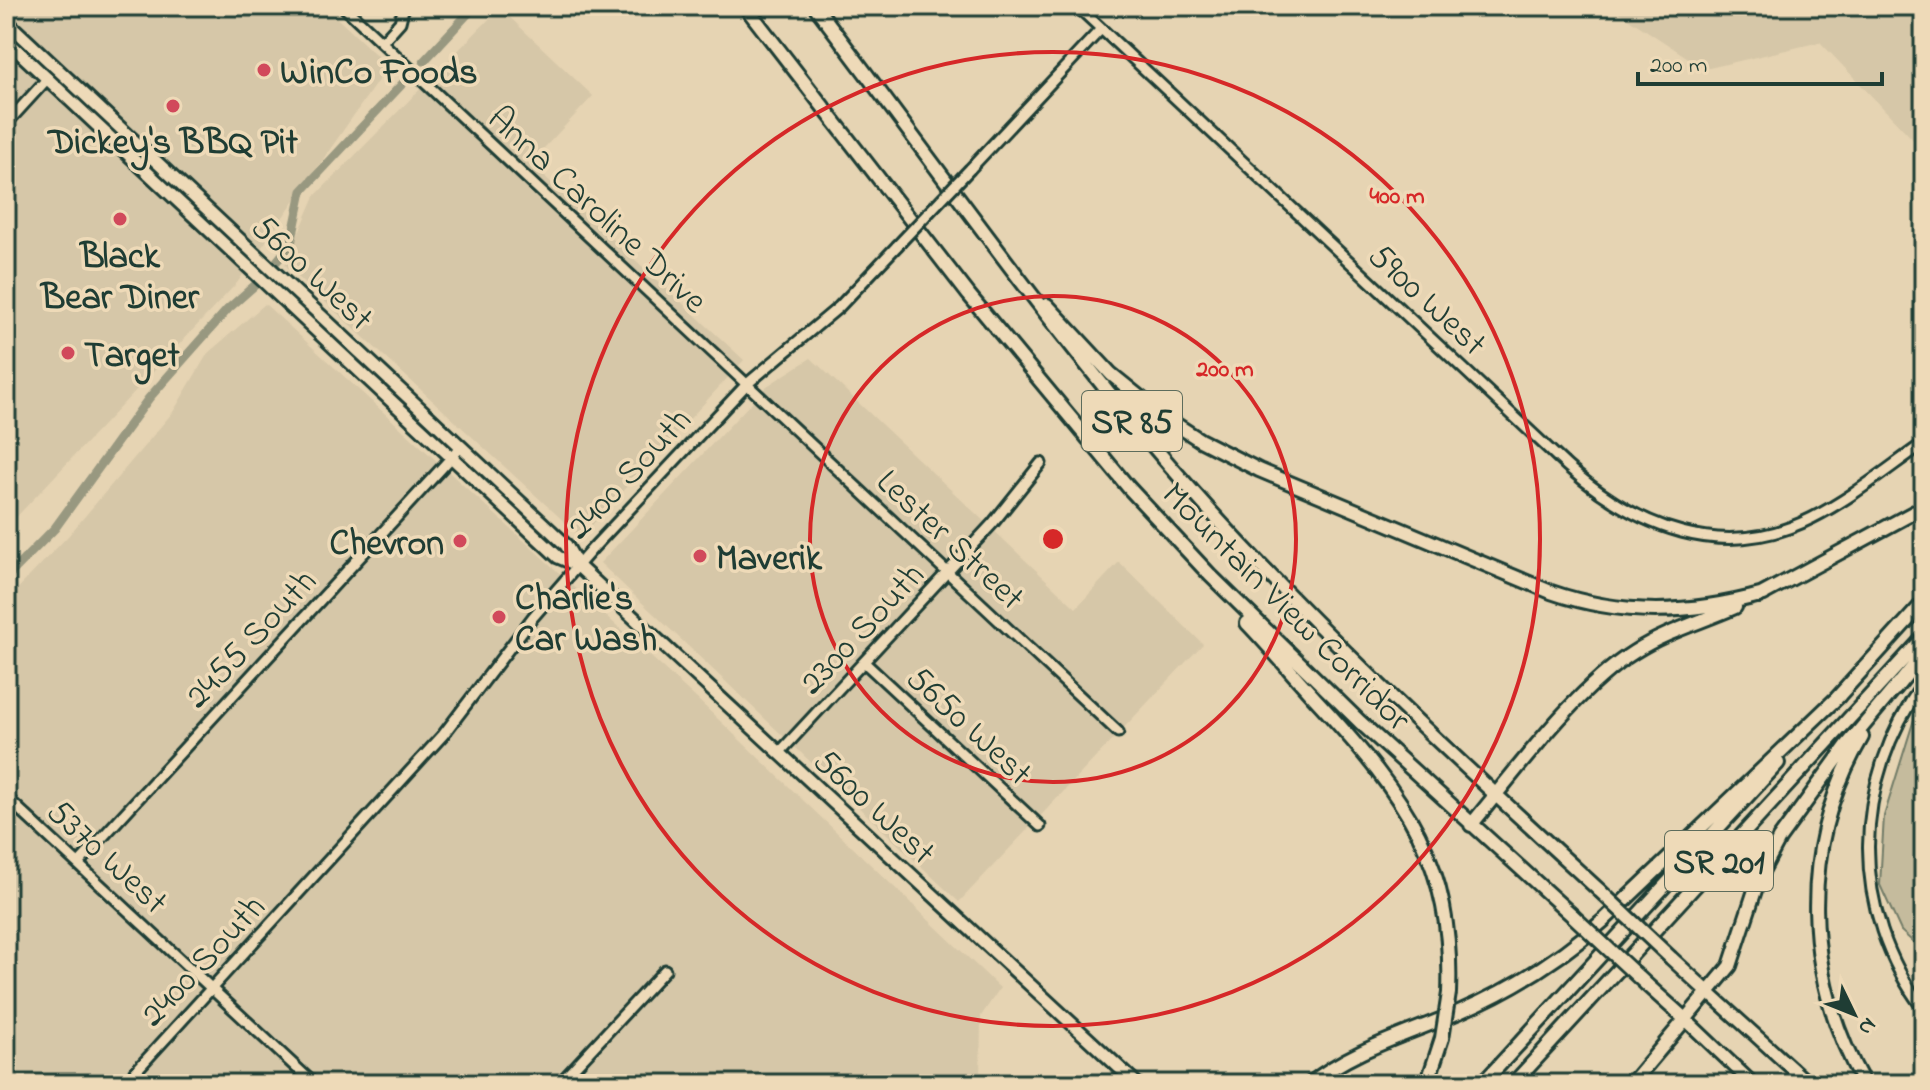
<svg xmlns="http://www.w3.org/2000/svg" width="1930" height="1090" font-family="'Indie Flower',sans-serif">
<style>
.built{fill:#d6c7a8}
.green{fill:#c5bb9d;stroke:#727c68;stroke-width:2}
.lines{fill:none;stroke-linecap:round;stroke-linejoin:round}
.canal{stroke:#989880;stroke-width:9}
.minor-casing{stroke:#1f3d34;stroke-width:15}
.major-casing{stroke:#1f3d34;stroke-width:17}
.highway-casing{stroke:#1f3d34;stroke-width:18}
.minor{stroke:#eedab8;stroke-width:9}
.major{stroke:#eedab8;stroke-width:11}
.highway{stroke:#eedab8;stroke-width:12}
.minor-bridge-casing{stroke:#1f3d34;stroke-width:15;stroke-linecap:butt}
.highway-bridge-casing{stroke:#1f3d34;stroke-width:18;stroke-linecap:butt}
.minor-bridge{stroke:#eedab8;stroke-width:9}
.highway-bridge{stroke:#eedab8;stroke-width:12}
.ring{fill:none;stroke:#d62828;stroke-width:4}
.poi-dot{fill:#d1495b;stroke:#eedab8;stroke-width:3}
.labels{text-anchor:middle;stroke-width:7;stroke-linejoin:round;paint-order:stroke}
.shield{fill:#eedab8;stroke:#5d6c5c;stroke-width:2}
.shield-label{font-size:34px;font-weight:bold;fill:#1f3d34}
.poi-label{font-size:36px;font-weight:bold;fill:#1f3d34;stroke:#eedab8;text-anchor:start}
.street-label{font-size:36px;fill:#1f3d34;stroke:#eedab8}
.centre{fill:#d62828;stroke:#eedab8;stroke-width:4}
.ring-label{font-size:24px;text-anchor:middle;font-weight:bold;fill:#d62828;stroke:#eedab8;stroke-width:7;stroke-linejoin:round;paint-order:stroke}
</style>
<rect width="100%" height="100%" fill="#e6d4b3"/>
<filter id="ink" filterUnits="userSpaceOnUse"><feTurbulence type="fractalNoise" baseFrequency=".0125" numOctaves="2"/><feDisplacementMap in="SourceGraphic" scale="16" xChannelSelector="R" yChannelSelector="G"/><feConvolveMatrix kernelMatrix="1 2 1 2 8 2 1 2 1" color-interpolation-filters="sRGB"/></filter>
<g filter="url(#ink)">
<!-- built -->
<path class="built" d="M6,6H324L388,66L237,283L6,528Z
M1609,6H1924V151L1820,42L1705,69Z
M500,8L593,96L530,163L744,360L581,537L285,265L315,196Z
M265,304L697,699L1000,988L981,1016L980,1084H6V601L69,535L173,412L208,353Z
M811,358L1076,608L1119,562L1203,644L959,902L600,563L767,386Z"/>
<!-- green -->
<path class="green" d="M1924,703V952L1901,931L1880,885L1884,816L1916,713Z"/>
<g class="lines">
<!-- canal -->
<path class="canal" d="M424,61L475,6
M277,261L291,244L302,191L405,81
M6,578L55,528L149,398L228,309L254,286"/>
<defs>
<path id="minor" d="M343,6L1118,732
M1077,6L1567,466C1636,528 1723,563 1812,518C1852,498 1888,468 1924,443
M382,42L400,22L404,6
M6,124L48,78
M970,169L1101,29
M865,663L1040,826
M1924,682C1851,783 1849,910 1924,1010
M779,753L993,523L1041,463
M6,797L314,1084
M78,864L461,447
M124,1084L443,735L533,617L593,548L747,384L839,307L897,246
M559,1084L665,970"/>
<path id="major" d="M6,21L566,545L578,566L1137,1084
M6,40L558,557L577,565
M1709,993L1809,1084
M1686,1020L1753,1084"/>
<path id="highway" d="M745,6L969,295L1129,488L1210,575L1360,722L1573,916
M815,6C940,170 1057,339 1194,493C1320,635 1461,763 1600,891
M1047,305L1111,374L1163,416L1200,440L1259,470L1551,592C1623,617 1691,614 1764,594
M1759,596L1924,507
M1247,623C1273,650 1296,678 1321,705C1405,797 1454,862 1449,993
M1895,689L1924,653
M1836,699L1924,602
M1862,737C1798,846 1803,975 1864,1084
M1471,825C1517,770 1575,689 1634,652C1665,632 1701,622 1735,607
M1671,958L1709,993
M1647,985L1686,1020
M1310,1084C1353,1049 1409,1034 1459,1012C1512,989 1561,959 1604,920L1839,696
M1427,1084L1442,1038
M1482,1084L1778,763
M1513,1084L1924,637
M1631,1084L1730,966L1760,875L1779,839L1848,744L1899,683"/>
</defs>
<!-- minor casing -->
<use href="#minor" class="minor-casing"/>
<!-- major casing -->
<use href="#major" class="major-casing"/>
<!-- highway casing -->
<use href="#highway" class="highway-casing"/>
<!-- minor -->
<use href="#minor" class="minor"/>
<!-- major -->
<use href="#major" class="major"/>
<!-- highway -->
<use href="#highway" class="highway"/>
<defs>
<path id="minor-bridge" d="M897,246L970,169"/>
<path id="highway-bridge" d="M1600,891L1671,958
M1573,916L1647,985
M1442,1038L1449,993"/>
</defs>
<!-- minor-bridge casing -->
<use href="#minor-bridge" class="minor-bridge-casing"/>
<!-- highway-bridge casing -->
<use href="#highway-bridge" class="highway-bridge-casing"/>
<!-- minor-bridge -->
<use href="#minor-bridge" class="minor-bridge"/>
<!-- highway-bridge -->
<use href="#highway-bridge" class="highway-bridge"/>
</g>
</g>
<!-- distance rings -->
<g class="ring">
<circle cx="1053" cy="539" r="243"/>
<circle cx="1053" cy="539" r="487"/>
</g>
<!-- markers -->
<g class="poi-dot">
<circle cx="264" cy="70" r="8"/>
<circle cx="173" cy="106" r="8"/>
<circle cx="120" cy="219" r="8"/>
<circle cx="68" cy="353" r="8"/>
<circle cx="460" cy="541" r="8"/>
<circle cx="700" cy="556" r="8"/>
<circle cx="499" cy="617" r="8"/>
</g>
<g class="labels">
<!-- shield labels -->
<g class="shield">
<rect x="1082" y="391" width="100" height="60" rx="6"/>
<rect x="1665" y="831" width="108" height="60" rx="6"/>
</g>
<g class="shield-label">
<text x="1132" y="433">SR 85</text>
<text x="1719" y="873">SR 201</text>
</g>
<!-- poi labels -->
<g class="poi-label">
<text x="280" y="83">WinCo Foods</text>
<text x="173" y="153" text-anchor="middle">Dickey's BBQ Pit</text>
<text x="120" y="267" text-anchor="middle">Black<tspan x="120" dy="41">Bear Diner</tspan></text>
<text x="84" y="366">Target</text>
<text x="444" y="554" text-anchor="end">Chevron</text>
<text x="716" y="569">Maverik</text>
<text x="515" y="609">Charlie's<tspan x="515" dy="41">Car Wash</tspan></text>
</g>
<!-- street labels -->
<g class="street-label">
<text transform="translate(599 208) rotate(43)" y="13">Anna Caroline Drive</text>
<text transform="translate(314 271) rotate(43)" y="13">5600 West</text>
<text transform="translate(1429 298) rotate(43)" y="13">5900 West</text>
<text transform="translate(627 472) rotate(-47)" y="13">2400 South</text>
<text transform="translate(952 538) rotate(43)" y="13">Lester Street</text>
<text transform="translate(1288 605) rotate(45)" y="13">Mountain View Corridor</text>
<text transform="translate(860 627) rotate(-47)" y="13">2300 South</text>
<text transform="translate(249 637) rotate(-47)" y="13">2455 South</text>
<text transform="translate(971 724) rotate(43)" y="13">5650 West</text>
<text transform="translate(876 805) rotate(43)" y="13">5600 West</text>
<text transform="translate(109 855) rotate(43)" y="13">5370 West</text>
<text transform="translate(201 959) rotate(-47)" y="13">2400 South</text>
</g>
</g>
<circle cx="1053" cy="539" r="12" class="centre"/>
<g class="ring-label">
<text x="1397" y="203">400 m</text>
<text x="1225" y="376">200 m</text>
</g>
<!-- margin -->
<rect width="1930" height="1090" fill="none" stroke="#eedab8" stroke-width="32"/>
<rect x="16" y="16" width="1898" height="1058" fill="none" stroke="#1f3d34" stroke-width="3" filter="url(#ink)"/>
<!-- north arrow -->
<g transform="translate(1854 1014) rotate(133)" stroke="#eedab8" stroke-width="6" paint-order="stroke">
<path d="M0-6L14 30L0 20L-14 30Z" fill="#1f3d34"/>
<text y="-12" font-size="22" font-weight="bold" text-anchor="middle" fill="#1f3d34">N</text>
</g>
<!-- scale -->
<path d="M1638 72v12h244v-12" fill="none" stroke="#1f3d34" stroke-width="4"/>
<text x="1650" y="72" font-size="24" fill="#1f3d34" stroke="#eedab8" stroke-width="6" paint-order="stroke">200 m</text>
</svg>
